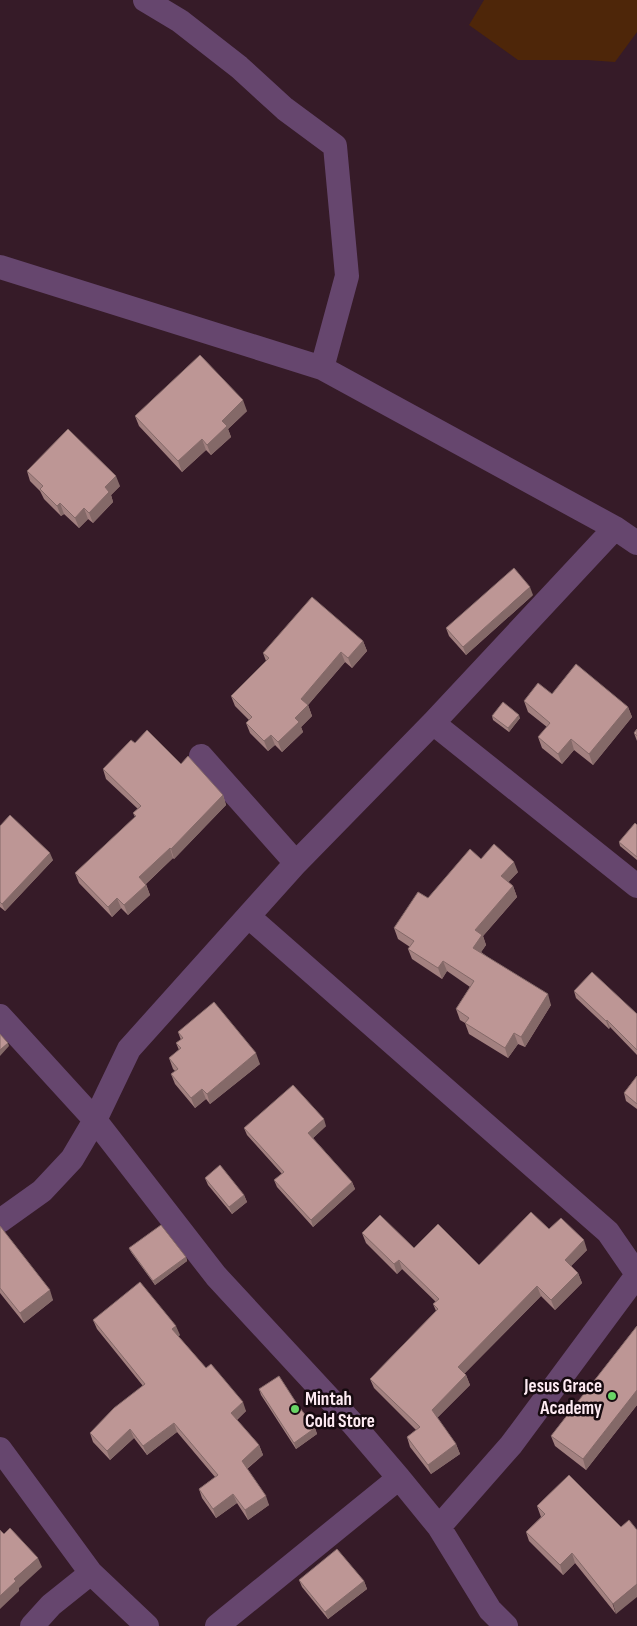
<svg xmlns="http://www.w3.org/2000/svg" width="637" height="1626" font-family="'Sofia Sans Condensed',sans-serif">
<style>
.green{fill:#4e2609}
.lines{fill:none;stroke-linecap:round;stroke-linejoin:round}
.minor{stroke:#66466e;stroke-width:24}
.wall{fill:#a38180}
.shaded-wall{fill:#846968}
.building{fill:#bd9695;stroke:#846968}
.poi-dot{fill:#68d465;stroke:#160a0f;stroke-width:2}
.labels{text-anchor:middle;stroke-width:5;stroke-linejoin:round;paint-order:stroke}
.poi-label{font-size:19px;font-weight:bold;fill:#fdeaf2;stroke:#160a0f;text-anchor:end}
</style>
<rect width="100%" height="100%" fill="#361b28"/>
<!-- green -->
<path class="green" d="M484,0H637V32L615,62L588,60H518L469,25Z"/>
<g class="lines">
<!-- minor -->
<path class="minor" d="M145,0L180,21L239,67L285,109L335,146L347,276L322,368
M0,267L322,368L615,528L637,543
M433,723L637,886
M201,756L296,863
M249,917L608,1232L637,1274
M0,1016L95,1120L216,1276L352,1423L399,1478L439,1527L490,1610L506,1626
M0,1221L42,1191L72,1159L95,1120L129,1049L296,863L433,723L615,528
M0,1449L91,1573L147,1626
M439,1527L511,1445L637,1275
M32,1626L51,1605L91,1573
M217,1626L399,1478"/>
</g>
<!-- wall -->
<path class="wall" d="M247,411L228,429L231,437L211,455L206,450L182,472L139,426L135,416Z
M27,471L120,486L111,495L113,502L93,523L88,519L79,528L64,514L61,516L44,499L40,491L30,481Z
M533,595L466,655L449,636L446,628Z
M363,641L367,651L352,668L345,662L308,705L312,716L301,727L303,732L282,752L275,745L268,751L250,733L246,723L249,720L235,706L231,696L266,661L263,653Z
M552,694L628,707L632,717L593,765L574,750L562,764L542,748L538,737L547,727L528,712L524,701Z
M492,716L520,718L509,732L493,720Z
M637,729V741L634,733Z
M135,743L181,764L223,795L226,805L174,859L173,858L146,884L150,895L128,915L121,908L112,917L79,883L75,873L135,817L133,813L138,809L106,779L103,769Z
M637,825V860L620,846L619,842Z
M0,826L53,860L5,911L0,907Z
M481,859L518,872L508,882L513,886L517,897L483,936L486,945L481,952L551,1005L525,1047L518,1044L508,1058L469,1034L465,1023L460,1020L456,1009L470,987L447,971L442,979L412,959L408,949L410,947L398,939L394,928Z
M574,991L637,1014V1055L610,1027L609,1029L576,998Z
M178,1032L260,1064L210,1104L206,1099L195,1108L175,1084L171,1074L175,1071L173,1069L169,1058L179,1050L176,1043L181,1040Z
M637,1076V1109L626,1101L624,1093Z
M326,1126L313,1138L352,1182L355,1189L313,1227L277,1187L274,1180L282,1174L247,1135L244,1128Z
M205,1178L244,1195L247,1202L232,1214L208,1185Z
M0,1226L53,1300L24,1323L0,1293Z
M549,1229L587,1250L571,1266L578,1273L582,1283L555,1310L541,1296L464,1374L466,1375L470,1385L437,1418L456,1444L460,1454L431,1474L410,1447L407,1437L416,1430L374,1388L370,1379L436,1311L433,1304L436,1302L402,1269L397,1274L366,1243L362,1233L479,1265Z
M129,1248L186,1257L187,1261L155,1285L131,1252Z
M93,1320L180,1335L178,1336L206,1368L246,1411L237,1420L259,1445L263,1455L247,1469L269,1505L248,1520L237,1503L216,1518L202,1498L199,1489L215,1477L177,1432L147,1455L134,1438L110,1460L93,1442L90,1433L143,1386L97,1329Z
M637,1326V1405L586,1470L555,1446L551,1436Z
M259,1389L315,1428L317,1434L296,1449L261,1395Z
M569,1475L616,1614L575,1563L563,1575L529,1541L526,1532L541,1517L537,1506Z
M299,1580L364,1581L367,1589L328,1619L302,1587Z"/>
<!-- shaded-wall -->
<path class="shaded-wall" d="M243,400L247,411L228,429L231,437L211,455L207,445L222,421Z
M202,439L206,450L182,472L178,461Z
M116,476L120,486L111,495L113,502L93,523L89,513L105,487Z
M60,503L64,514L61,516L57,506Z
M84,508L88,519L79,528L75,518Z
M530,587L533,595L466,655L463,647Z
M363,641L367,651L352,668L348,658Z
M341,652L345,662L308,705L312,716L301,727L303,732L282,752L278,742L301,699Z
M628,707L632,717L593,765L589,754Z
M519,715L520,718L509,732L508,728Z
M271,735L275,745L268,751L264,741Z
M571,739L574,750L562,764L558,754Z
M223,795L226,805L174,859L171,849Z
M170,848L173,858L142,887L139,877Z
M50,853L53,860L5,911L2,904Z
M514,862L518,872L505,886L501,876Z
M146,885L150,895L128,915L124,905Z
M513,886L517,897L483,936L486,945L477,958L473,948L475,930Z
M117,898L121,908L112,917L108,907Z
M443,961L447,971L442,979L438,968Z
M548,994L551,1005L525,1047L521,1037Z
M607,1020L610,1027L609,1029L606,1021Z
M514,1033L518,1044L508,1058L505,1048Z
M8,1043L9,1046L0,1056V1050Z
M256,1053L260,1064L210,1104L207,1094Z
M202,1089L206,1099L195,1108L191,1098Z
M324,1119L326,1126L311,1140L308,1133Z
M352,1182L355,1189L313,1227L311,1220Z
M244,1195L247,1202L232,1214L229,1207Z
M584,1240L587,1250L568,1269L565,1260Z
M186,1257L187,1261L155,1285L153,1281Z
M399,1260L402,1269L397,1274L394,1264Z
M578,1273L582,1283L555,1310L551,1300Z
M537,1286L541,1296L461,1377L458,1367Z
M50,1290L53,1300L24,1323L20,1313Z
M176,1326L180,1335L176,1339L172,1329Z
M466,1375L470,1385L435,1420L432,1410Z
M637,1390V1405L586,1470L583,1459Z
M243,1402L246,1411L234,1422L231,1413Z
M174,1423L177,1432L147,1455L143,1446Z
M315,1428L317,1434L296,1449L294,1443Z
M130,1429L134,1438L110,1460L107,1451Z
M456,1444L460,1454L431,1474L428,1465Z
M259,1445L263,1455L245,1470L242,1461Z
M233,1494L237,1503L216,1518L213,1509Z
M266,1496L269,1505L248,1520L245,1510Z
M572,1553L575,1563L563,1575L560,1565Z
M38,1558L42,1567L19,1588V1591L0,1609V1596L14,1579Z
M364,1581L367,1589L328,1619L325,1612Z
M637,1584V1597L616,1614L613,1604Z"/>
<!-- building -->
<path class="building" d="M200,355L243,400L222,421L227,426L207,445L202,439L178,461L135,416Z
M68,429L116,476L105,487L109,492L89,513L84,508L75,518L60,503L57,506L40,489L43,486L27,471Z
M514,568L530,587L463,647L446,628Z
M312,597L363,641L348,658L341,652L301,699L308,705L295,718L299,722L278,742L271,735L264,741L246,723L252,717L231,696L269,658L263,653Z
M576,664L628,707L589,754L571,739L558,754L538,737L550,723L524,701L538,683L552,694Z
M503,702L519,715L508,728L492,716Z
M637,729V736L634,733Z
M147,730L181,764L188,756L223,795L171,849L170,848L139,877L146,885L124,905L117,898L108,907L75,873L136,816L133,813L141,806L103,769L131,740L135,743Z
M10,815L50,853L2,904L0,902V826Z
M635,823L637,825V857L619,842Z
M494,844L514,862L501,876L513,886L475,930L482,935L473,948L548,994L521,1037L514,1033L505,1048L465,1023L469,1018L456,1009L474,981L443,961L438,968L408,949L414,941L394,928L418,892L428,898L470,849L481,859Z
M592,972L637,1014V1050L607,1020L606,1021L574,991Z
M214,1002L256,1053L207,1094L202,1089L191,1098L171,1074L178,1069L169,1058L181,1048L176,1043L183,1038L178,1032Z
M0,1034L8,1043L0,1050Z
M637,1076V1104L624,1093Z
M293,1085L324,1119L308,1133L352,1182L311,1220L274,1180L284,1172L244,1128Z
M220,1165L244,1195L229,1207L205,1178Z
M531,1212L549,1229L561,1218L584,1240L565,1260L578,1273L551,1300L537,1286L458,1367L466,1375L432,1410L456,1444L428,1465L407,1437L420,1427L370,1379L438,1309L433,1304L439,1299L399,1260L394,1264L362,1233L380,1215L414,1248L438,1224L479,1265Z
M161,1225L186,1257L153,1281L129,1248Z
M0,1226L50,1290L20,1313L0,1288Z
M140,1282L176,1326L172,1329L206,1368L211,1364L243,1402L231,1413L259,1445L242,1461L266,1496L245,1510L233,1494L213,1509L199,1489L218,1475L174,1423L143,1446L130,1429L107,1451L90,1433L114,1408L145,1384L93,1320Z
M637,1326V1390L583,1459L551,1436Z
M279,1376L297,1404L315,1428L294,1443L259,1389Z
M569,1475L621,1527L629,1520L637,1530V1584L613,1604L572,1553L560,1565L526,1532L545,1514L537,1506Z
M10,1528L38,1558L14,1579L16,1581L0,1596V1530L4,1534Z
M337,1549L364,1581L325,1612L299,1580Z"/>
<!-- markers -->
<g class="poi-dot">
<circle cx="612" cy="1396" r="5"/>
<circle cx="295" cy="1409" r="5"/>
</g>
<g class="labels">
<!-- poi labels -->
<g class="poi-label">
<text x="602" y="1392">Jesus Grace<tspan x="602" dy="22">Academy</tspan></text>
<text x="305" y="1405" text-anchor="start">Mintah<tspan x="305" dy="22">Cold Store</tspan></text>
</g>
</g>
</svg>
